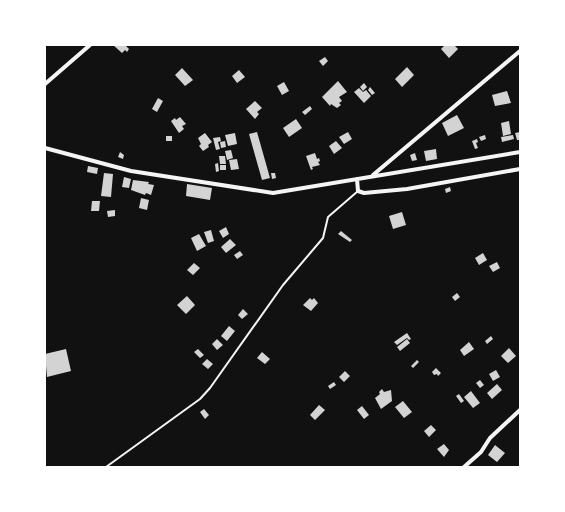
<svg xmlns="http://www.w3.org/2000/svg" width="565" height="512" font-family="Mulish,sans-serif">
<style>
.building{fill:#d3d3d3}
.lines{fill:none;stroke-linecap:round;stroke-linejoin:round}
.service{stroke:#f5f5f5;stroke-width:2}
.minor{stroke:#f5f5f5;stroke-width:4}
</style>
<rect width="100%" height="100%" fill="#111"/>
<!-- building -->
<path class="building" d="M113,45H125L129,49L127,52L125,50L122,53Z
M445,45H454L458,49L449,58L441,49Z
M325,57L328,61L323,66L319,61Z
M407,67L414,75L402,87L395,79Z
M182,68L193,80L185,86L175,75Z
M239,70L245,77L237,83L232,76Z
M338,81L347,92L339,97L342,101L339,103L341,105L337,108L331,104L330,106L322,97Z
M284,82L289,91L282,95L277,86Z
M364,83L367,87L363,91L360,87Z
M370,87L375,93L372,95L368,90Z
M359,88L363,92L366,90L371,96L364,103L354,92Z
M507,91L511,103L495,106L492,95Z
M158,98L163,101L157,112L152,109Z
M255,101L262,108L257,112L259,114L255,119L246,109Z
M310,106L312,109L305,115L302,112Z
M457,115L464,128L448,136L442,123Z
M180,117L186,124L182,126L184,129L179,133L171,121L175,118L176,120Z
M296,119L302,128L289,137L283,128Z
M509,121L511,134L503,136L501,123Z
M257,132L270,178L262,180L249,134Z
M348,132L352,139L344,144L339,137Z
M520,132V140H517L515,133Z
M205,133L212,142L208,145L209,147L203,151L199,146L201,144L198,138Z
M235,133L237,144L228,146L225,135Z
M485,135L486,139L481,141L479,137Z
M513,135L514,139L502,142L501,137Z
M166,136H172V141H166Z
M220,137L221,141L218,142L220,149L216,150L213,138Z
M477,139L478,142L476,143L478,148L475,149L472,141Z
M225,141L226,147L221,148L220,142Z
M336,141L342,148L334,154L329,146Z
M436,149L437,159L426,161L424,151Z
M231,150L233,158L227,160L225,151Z
M120,152L124,155L123,159L118,157Z
M315,153L317,159L319,158L320,161L318,162L320,165L312,167L313,169L311,170L306,156Z
M415,153L417,160L412,161L410,155Z
M219,156H225L226,164H220Z
M237,159L239,169L231,170L229,160Z
M218,163L219,171L216,172L215,164Z
M220,165H226V170H220Z
M88,166L98,168L97,174L87,172Z
M104,173L113,174L111,197L101,196Z
M271,173H275L276,178L272,179Z
M124,177L131,179L129,188L122,187Z
M133,180L149,182L148,184L154,185L151,195L146,193L145,195L131,190Z
M187,184L212,188L210,200L186,196Z
M450,187L451,191L446,193L445,189Z
M141,198L149,200L147,210L139,208Z
M92,201H100L99,211H91Z
M115,210V216L108,217L107,211Z
M402,212L406,225L393,229L389,216Z
M226,227L229,234L223,238L219,231Z
M211,230L214,241L208,243L204,232Z
M341,231L352,240L350,242L338,234Z
M199,234L206,246L197,251L191,238Z
M230,239L236,245L226,253L221,247Z
M240,251L243,255L237,259L234,255Z
M483,253L487,260L479,265L475,258Z
M497,262L500,268L493,272L489,266Z
M194,263L200,268L193,275L187,270Z
M457,293L460,297L455,301L452,297Z
M187,296L195,305L186,314L177,305Z
M310,298L312,300L314,298L318,303L311,311L303,305Z
M243,309L248,314L242,319L238,315Z
M229,326L235,331L227,341L221,336Z
M407,333L411,339L409,340L407,338L397,345L394,342Z
M491,336L493,339L487,344L485,341Z
M217,339L223,345L217,350L212,344Z
M407,339L410,343L400,351L397,347Z
M469,342L474,349L464,356L460,350Z
M509,348L516,356L508,363L501,356Z
M66,349L71,371L47,377L45,354Z
M198,349L204,355L200,358L194,352Z
M262,352L270,359L265,364L257,358Z
M207,359L213,364L208,369L202,364Z
M417,360L419,362L413,368L411,366Z
M436,368L441,373L438,376L437,374L434,375L432,372Z
M496,370L500,377L493,381L489,374Z
M345,371L350,376L344,382L339,377Z
M480,380L484,385L480,388L476,383Z
M334,382L336,385L330,389L328,386Z
M497,384L502,390L492,399L487,393Z
M382,389L384,392L391,390L392,401L381,409L375,398L380,394L379,392Z
M471,391L480,403L473,408L464,397Z
M459,394L464,401L461,403L456,396Z
M403,401L412,412L404,418L395,407Z
M319,405L325,410L315,420L310,415Z
M362,406L369,415L364,419L357,410Z
M204,409L209,415L205,419L200,412Z
M431,425L436,430L429,437L424,431Z
M444,444L449,450L444,457L437,449Z
M495,445L505,453L497,462L488,455Z"/>
<g class="lines">
<!-- service -->
<path class="service" d="M106,467L200,399L210,388L283,285L323,238L328,217L358,191"/>
<!-- minor -->
<path class="minor" d="M45,84L90,45
M45,148L131,171L273,193L520,152
M373,175L520,51
M357,179L358,191L364,193L407,189L520,169
M464,467L481,452L490,438L520,410"/>
</g>
<!-- border -->
<rect width="565" height="512" fill="none" stroke="#ffffff" stroke-width="92"/>
</svg>
